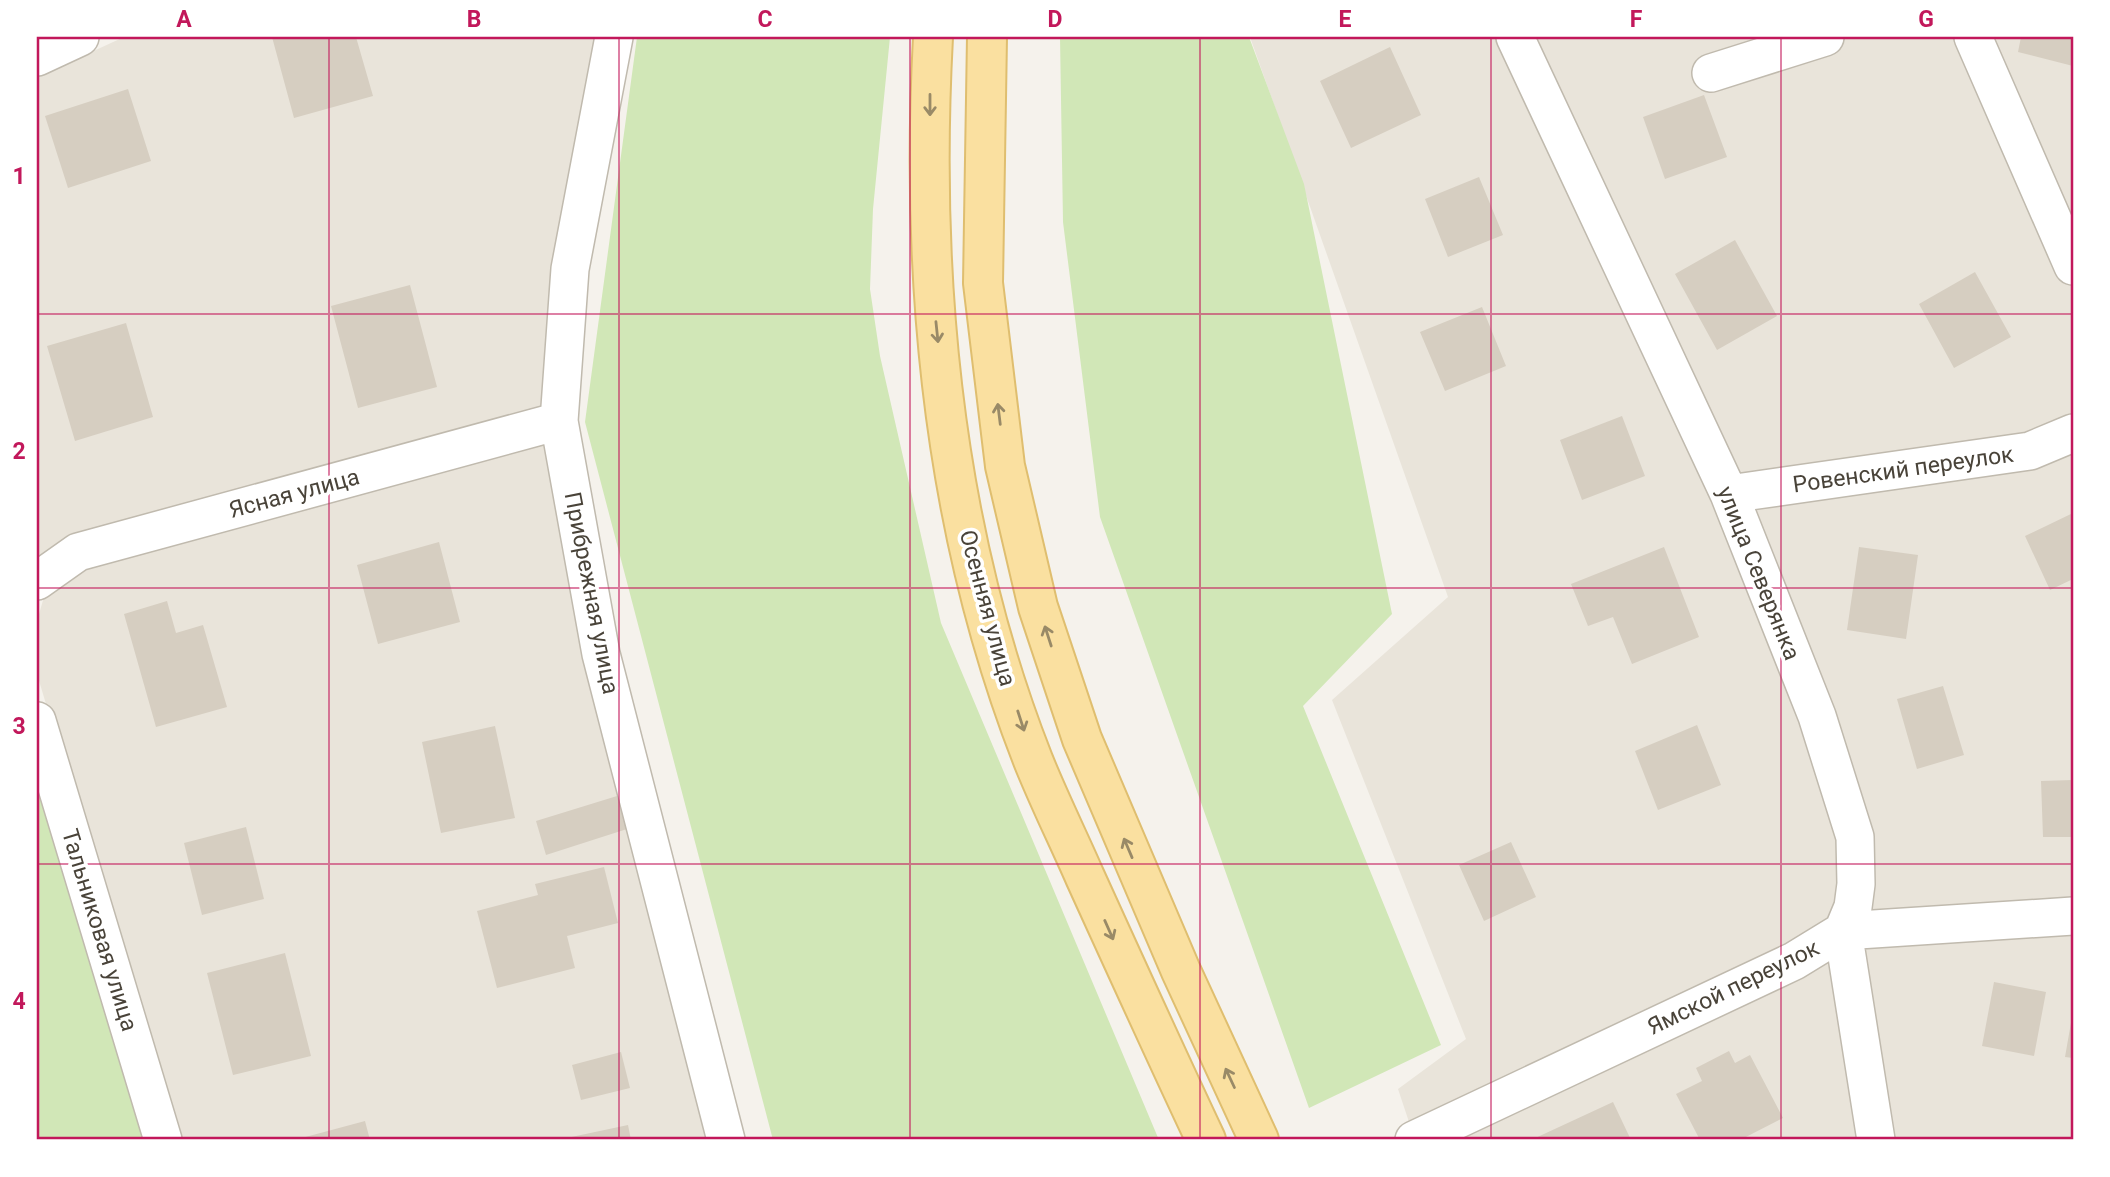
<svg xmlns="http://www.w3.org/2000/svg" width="2110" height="1177" font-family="Roboto,sans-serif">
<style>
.residential{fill:#e9e4da}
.green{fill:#d1e7b7}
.building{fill:#d6cec1}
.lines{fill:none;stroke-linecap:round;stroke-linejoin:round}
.minor-casing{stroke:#c0baae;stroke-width:40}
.primary-casing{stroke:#dfbe6f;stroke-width:42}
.minor{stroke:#fff;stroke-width:37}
.primary{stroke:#fae0a0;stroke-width:38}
.oneway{stroke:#998a67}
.grid{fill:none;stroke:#c2185b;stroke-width:2;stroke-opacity:0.55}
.labels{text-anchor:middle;stroke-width:7;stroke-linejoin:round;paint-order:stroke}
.street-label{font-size:23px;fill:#494339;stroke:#fff}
.neatline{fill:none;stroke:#c2185b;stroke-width:2.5}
.grid-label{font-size:23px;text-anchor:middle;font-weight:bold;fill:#c2185b}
</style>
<rect width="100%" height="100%" fill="#f5f2ec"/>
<!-- residential -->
<path class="residential" d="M124,37H601L542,407L37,565V77Z
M1250,37H2073V1140H1415L1398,1089L1466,1039L1332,700L1448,597Z
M548,438L715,1140H177L37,674V621L46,590L85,564Z"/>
<!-- green -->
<path class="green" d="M637,37H890L873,209L870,289L880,356L941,623L1159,1140H773L585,422Z
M1060,37H1249L1304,184L1392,614L1303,706L1441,1045L1309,1108L1100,517L1063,222Z
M37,767L148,1140H37Z"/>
<!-- building -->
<path class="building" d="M272,37H356L373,96L294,118Z
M2021,37H2073V66L2018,52Z
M1390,47L1421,115L1351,148L1320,81Z
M128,89L151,161L68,188L45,116Z
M1704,95L1727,157L1665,179L1643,117Z
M1479,177L1503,235L1448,257L1425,199Z
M1735,240L1777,316L1717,350L1675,274Z
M1975,272L2011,337L1954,368L1919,304Z
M410,285L437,387L358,408L331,306Z
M1482,307L1506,366L1445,391L1420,332Z
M126,323L153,417L75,441L47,346Z
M1622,416L1645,476L1582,500L1560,440Z
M2073,513V579L2050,590L2025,536Z
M439,542L460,622L378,644L357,565Z
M1664,547L1699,637L1632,664L1613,617L1588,626L1571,584Z
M1859,547L1918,555L1906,639L1847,630Z
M167,601L176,633L203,625L227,707L156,727L124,614Z
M1943,686L1964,755L1917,769L1897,699Z
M1697,725L1721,785L1658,810L1635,751Z
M495,726L515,818L441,833L422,742Z
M2073,780V837H2043L2041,781Z
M617,796L627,829L546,855L536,821Z
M246,827L264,899L202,915L184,843Z
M1511,842L1536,897L1484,921L1459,865Z
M604,867L618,923L567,936L575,968L497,988L477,911L538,895L535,884Z
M285,953L311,1056L233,1075L207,973Z
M1994,982L2046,992L2034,1056L1982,1046Z
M2072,1017H2073V1058L2065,1057Z
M1729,1051L1735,1063L1750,1055L1783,1118L1740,1140H1700L1676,1094L1702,1081L1696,1068Z
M621,1052L630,1088L581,1100L572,1065Z
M1613,1102L1631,1140H1531Z
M365,1121L370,1140H298V1139Z
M628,1125L631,1140H562V1139Z"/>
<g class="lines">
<defs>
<path id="minor" d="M614,37L570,269L559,421L601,654L726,1140
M1515,37L1729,494L1817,716L1855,837L1856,884L1853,907L1843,931L1876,1140
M1973,37L2073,266
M37,57L80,37
M1711,73L1825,37
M1729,494L2030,451L2073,433
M37,581L78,552L559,421
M37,721L163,1140
M1414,1140L1794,961L1843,931L2073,916"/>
<path id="primary" d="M933,37C920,281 943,531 1033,760C1049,800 1068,838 1085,877C1125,965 1165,1053 1206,1140
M987,37L983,283L1005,466L1038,607L1082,739L1181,971L1259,1140"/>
</defs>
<!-- minor casing -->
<use href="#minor" class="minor-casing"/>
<!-- primary casing -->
<use href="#primary" class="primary-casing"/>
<!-- minor -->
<use href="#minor" class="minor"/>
<!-- primary -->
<use href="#primary" class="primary"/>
</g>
<!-- one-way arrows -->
<defs><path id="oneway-shaft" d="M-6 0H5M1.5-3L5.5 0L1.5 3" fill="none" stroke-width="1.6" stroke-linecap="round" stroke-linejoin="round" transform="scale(1.75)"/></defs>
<g class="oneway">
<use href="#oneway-shaft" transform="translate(930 105) rotate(90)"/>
<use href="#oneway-shaft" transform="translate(937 332) rotate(84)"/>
<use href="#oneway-shaft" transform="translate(999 414) rotate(-97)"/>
<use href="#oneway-shaft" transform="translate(1048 636) rotate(-108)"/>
<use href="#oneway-shaft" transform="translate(1021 721) rotate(72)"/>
<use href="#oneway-shaft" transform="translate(1128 848) rotate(-113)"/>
<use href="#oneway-shaft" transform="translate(1109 930) rotate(66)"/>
<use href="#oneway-shaft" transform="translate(1230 1078) rotate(-115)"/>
</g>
<!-- grid -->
<path class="grid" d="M329,37V1140M619,37V1140M910,37V1140M1200,37V1140M1491,37V1140M1781,37V1140M37,314H2073M37,588H2073M37,864H2073"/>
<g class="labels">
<!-- street labels -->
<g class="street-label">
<text transform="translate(1903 469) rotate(-8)" y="8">Ровенский переулок</text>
<text transform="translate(294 493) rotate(-15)" y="8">Ясная улица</text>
<text transform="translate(1759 573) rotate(68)" y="8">улица Северянка</text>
<text transform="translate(592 593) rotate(79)" y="8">Прибрежная улица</text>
<text transform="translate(988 608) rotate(75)" y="8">Осенняя улица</text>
<text transform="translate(100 930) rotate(73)" y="8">Тальниковая улица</text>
<text transform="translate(1733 987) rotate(-26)" y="8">Ямской переулок</text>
</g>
</g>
<!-- border -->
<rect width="2110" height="1177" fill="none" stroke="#ffffff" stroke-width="77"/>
<rect x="38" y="38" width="2034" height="1100" class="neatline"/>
<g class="grid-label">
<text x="184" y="27">A</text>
<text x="474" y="27">B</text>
<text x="765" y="27">C</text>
<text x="1055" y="27">D</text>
<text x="1345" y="27">E</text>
<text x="1636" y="27">F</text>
<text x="1926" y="27">G</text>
<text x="19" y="184">1</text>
<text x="19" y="459">2</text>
<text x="19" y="734">3</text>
<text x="19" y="1009">4</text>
</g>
</svg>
